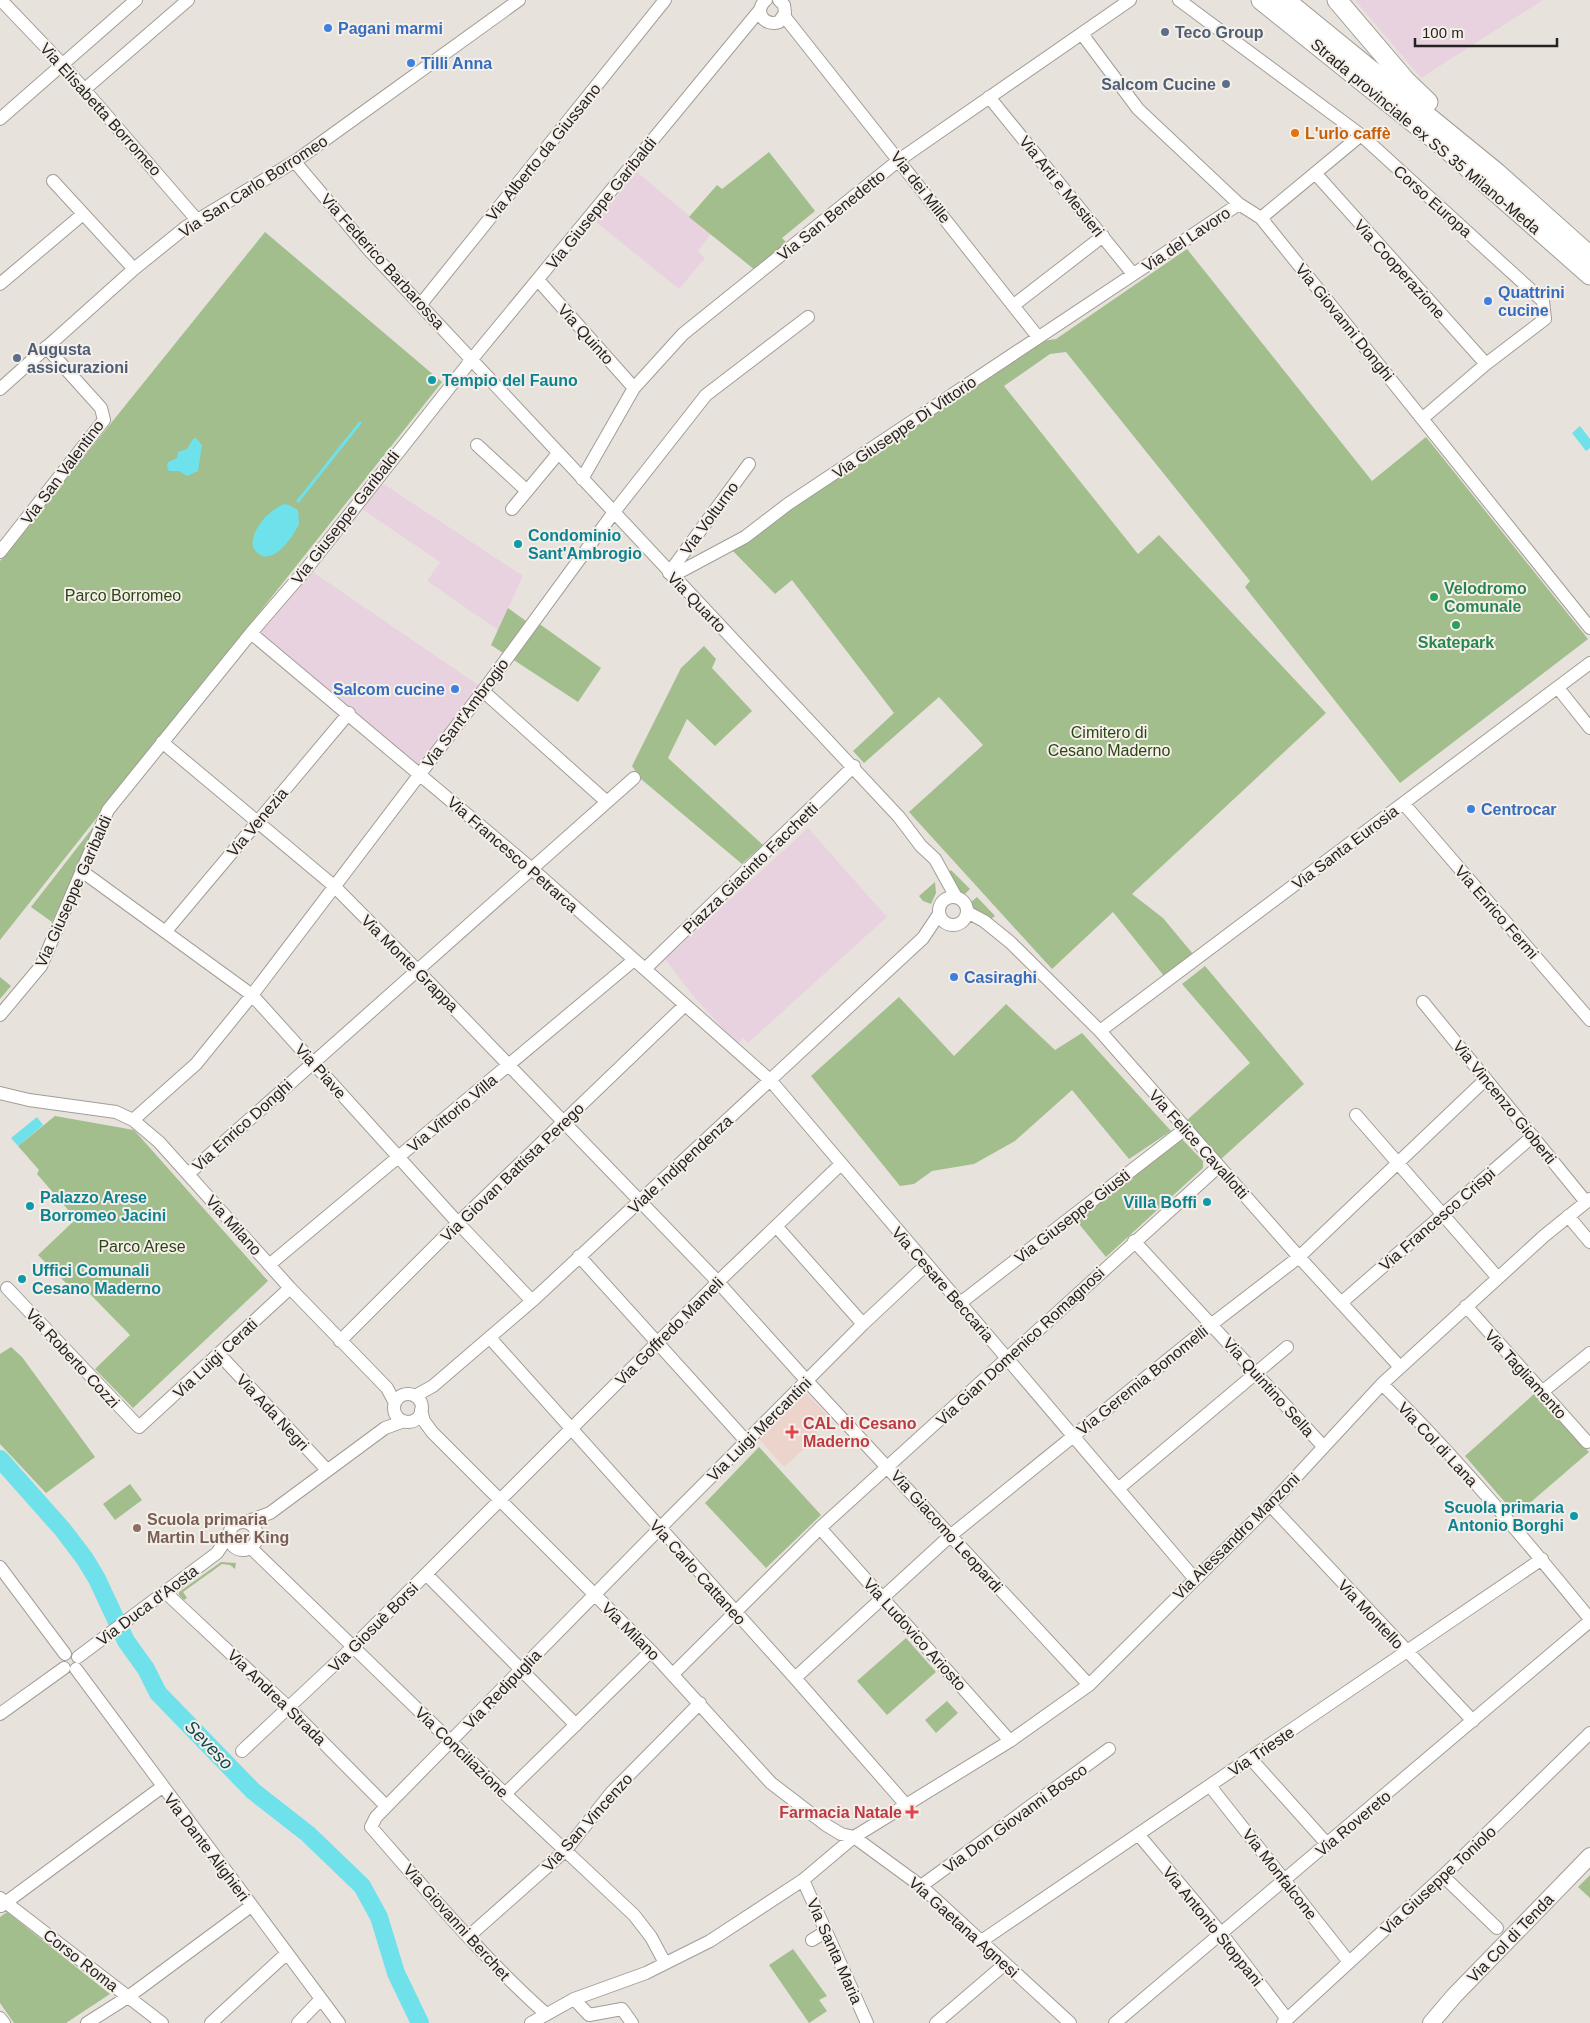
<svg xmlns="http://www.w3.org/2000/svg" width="1590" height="2023" font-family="Arial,sans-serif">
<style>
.commercial{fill:#e8d2df}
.medical{fill:#ecd3cb}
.green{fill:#a1be8c}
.water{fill:#6ee1eb}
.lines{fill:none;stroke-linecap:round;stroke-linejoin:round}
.stream{stroke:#6ee1eb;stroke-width:3}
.river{stroke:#6ee1eb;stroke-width:18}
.minor-casing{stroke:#a29d97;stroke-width:14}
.major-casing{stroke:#a29d97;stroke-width:18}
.highway-casing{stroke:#a29d97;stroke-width:21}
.minor{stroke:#fff;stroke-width:12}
.major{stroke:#fff;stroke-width:16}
.highway{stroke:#fff;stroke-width:19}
.shop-dot{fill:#3f7fe0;stroke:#f5efea;stroke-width:2}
.service-dot{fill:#5c6f8a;stroke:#f5efea;stroke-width:2}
.food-dot{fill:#e8710a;stroke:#f5efea;stroke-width:2}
.culture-dot{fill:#0f9aa8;stroke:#f5efea;stroke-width:2}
.leisure-dot{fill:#2e9e5b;stroke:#f5efea;stroke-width:2}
.health-dot{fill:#e0444e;stroke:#f5efea;stroke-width:2}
.education-dot{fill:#8d6e63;stroke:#f5efea;stroke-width:2}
.labels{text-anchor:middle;stroke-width:4;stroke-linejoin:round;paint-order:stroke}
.shop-label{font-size:16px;font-weight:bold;fill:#366cbe;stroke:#f5efea;text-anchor:start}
.service-label{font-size:16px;font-weight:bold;fill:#4e5e75;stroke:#f5efea;text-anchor:start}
.street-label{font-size:16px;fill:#252321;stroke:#f5efea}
.food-label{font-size:16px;font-weight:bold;fill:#c56008;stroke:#f5efea;text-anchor:start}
.culture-label{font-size:16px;font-weight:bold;fill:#0d838f;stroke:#f5efea;text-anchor:start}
.leisure-label{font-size:16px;font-weight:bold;fill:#27864d;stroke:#f5efea;text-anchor:start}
.park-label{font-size:16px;fill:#2b4513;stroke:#f5efea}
.health-label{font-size:16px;font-weight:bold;fill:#be3a42;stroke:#f5efea;text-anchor:start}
.education-label{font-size:16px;font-weight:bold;fill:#785e54;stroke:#f5efea;text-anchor:start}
.water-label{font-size:18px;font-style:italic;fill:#13474c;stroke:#f5efea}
</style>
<rect width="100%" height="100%" fill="#e8e2dd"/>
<!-- commercial -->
<path class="commercial" d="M1355,0H1543L1421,78Z
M637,172L711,234L698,251L705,258L679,289L596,222Z
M376,479L523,576L498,630L427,581L440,562L356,505Z
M307,568L484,689L419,773L251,633Z
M808,828L887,917L748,1043L743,1038L737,1044L694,997L665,959Z"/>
<!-- medical -->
<path class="medical" d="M806,1393L827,1415L813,1428L819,1435L784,1467L759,1439Z"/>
<!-- green -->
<path class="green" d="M769,152L815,211L782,238L787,243L755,270L689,217L717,185L722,189Z
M265,232L442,382L0,940V561Z
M1187,249L1372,481L1426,437L1588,639L1400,783L1245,587L1250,581L1066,352L1050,354L1004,386L1138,554L1159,535L1326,713L1132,894L1163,918L1193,954L1164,976L1113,912L1052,969L909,812L983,745L939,697L864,763L853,751L894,713L792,580L775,594L731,549L1043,341L1056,339Z
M508,608L530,624L534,620L601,668L578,702L491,645Z
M704,646L716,659L712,668L752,711L715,746L687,719L668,758L763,845L742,864L641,779L632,766L681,668Z
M105,812L52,922L31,907Z
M951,870L970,889L965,894L958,890L948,873Z
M935,882L936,893L931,904L923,901L919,896Z
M977,897L995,916L991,919L974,909L971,902Z
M1205,966L1304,1084L1221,1159L1186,1121L1250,1063L1182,984Z
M0,977L11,986L0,999Z
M899,997L954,1056L1006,1004L1055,1050L1082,1033L1171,1131L1129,1159L1072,1090L1015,1141L974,1164L932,1171L914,1184L900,1186L811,1076Z
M55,1116L134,1130L268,1281L133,1408L95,1369L130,1335L88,1292L76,1293L38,1255L76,1219L37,1174L39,1170L18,1146Z
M1181,1138L1203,1161V1168L1106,1257L1074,1218Z
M11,1347L22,1357L95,1457L46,1493L0,1444V1354Z
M1534,1394L1589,1452L1516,1515L1465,1456Z
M759,1447L821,1515L766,1568L705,1503Z
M130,1484L142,1500L115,1520L103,1504Z
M221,1562L236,1563L235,1569L230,1565L222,1564L183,1592L187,1598L184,1600L179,1595V1592Z
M906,1638L936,1672L887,1715L857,1681Z
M947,1701L958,1713L936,1733L925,1720Z
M1590,1875V1898L1578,1887Z
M7,1912L110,1994L66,2023H14L0,2003V1917Z
M793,1949L827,1996L819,2000L827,2011L809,2023L769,1965Z"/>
<!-- water -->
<path class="water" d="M1580,426L1590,439V448L1586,451L1572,433Z
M196,438L202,445L198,471L187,476L179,471H169L167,467L168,462L177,458L178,452L187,449L193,439Z
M284,504L289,505L298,510L299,524C292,539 268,573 253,547C250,530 269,510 284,504Z
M37,1117L43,1125L18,1146L11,1138Z"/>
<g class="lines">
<!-- stream -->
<path class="stream" d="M298,501L360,423"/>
<!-- river -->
<path class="river" d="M0,1459L63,1530L85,1559L97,1579L126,1641L146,1669L158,1693L253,1791L308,1834L362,1886L379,1917L396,1973L420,2023"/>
<defs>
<path id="minor" d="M1,0L63,65L197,220
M766,0C753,11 764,27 779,22L785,13L784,5L779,0
M1179,0L1361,135L1543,301L1545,319L1486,364L1423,418
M784,16L1038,337
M1082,34L1138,109L1239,204L1261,218L1590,628
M85,89L188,0
M989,97L1133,274
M0,119L136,0
M295,162L369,250L899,817L921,846L935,859L956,897
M1315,173L1486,364
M53,181L134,269
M1261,218L1361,135
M538,280L634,388
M0,284L83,214
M421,304L665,0
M1014,305L1103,236
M0,389L134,269L186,227L297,160L519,0
M477,445L527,491
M582,479L634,388L683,334L899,160L1130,0
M512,509L556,456
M0,552L104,420L101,408L46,347
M669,573L749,464
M672,576L745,537L788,504L1239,204
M251,633L532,869L771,1081L1194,1578
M1558,688L1590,728
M483,691L607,802
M162,742L334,886L418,971L718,1282L807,1381L1089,1685
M1404,804L1590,1020
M83,872L252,995L458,1223L532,1301
M939 911a14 14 0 1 1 28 0a14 14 0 1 1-28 0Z
M967,912L984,921L1010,942L1100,1031L1299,1257L1400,1367
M166,931L349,713
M645,969L854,766
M1423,1002L1586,1202
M0,1015L41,966L108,810L251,633L307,568L472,359L759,11
M1100,1031L1590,663
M0,1093L29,1100L116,1112L133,1120L159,1142L290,1288L387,1388L395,1403
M1356,1115L1498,1278
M133,1120L196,1064L252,995L483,691L614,512L706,395L808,317
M188,1174L634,778
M1568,1216L1590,1242
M776,1226L863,1324
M1134,1241L1322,1445
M579,1256L747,1442
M269,1265L634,960
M7,1288L139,1427L290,1288
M1341,1303L1533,1136
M959,1304L1185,1129
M1466,1306L1587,1442
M490,1338L795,1678L907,1806
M340,1341L458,1223L685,1005
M219,1354L327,1470
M1382,1384C1456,1457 1524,1538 1590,1619
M1542,1392L1590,1353
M394 1408a14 14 0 1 1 28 0a14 14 0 1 1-28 0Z
M415,1396L433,1386L532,1301L923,938L939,914
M421,1410L424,1421L432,1432L651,1651L771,1783L826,1825L841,1834L854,1837L921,1886L1070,2023
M1118,1489L1287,1347
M1270,1505L1473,1721
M246,1522L270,1513L385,1428L404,1421
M229 1536a14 14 0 1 1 28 0a14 14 0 1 1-28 0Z
M820,1528L1010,1741
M250,1547L505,1794L634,1915L651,1937L665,1963
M0,1567L65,1654
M426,1574L576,1725
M165,1592L289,1708L386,1806
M78,1657L217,1553L230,1533
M76,1669L339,2023
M673,1674L820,1528L1219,1166
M795,1678L950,1536L1212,1324L1299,1257L1486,1079
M0,1714L64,1668
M242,1751L354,1646L725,1275L841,1164
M1251,1759L1328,1845
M1210,1786L1349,1962
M505,1794L651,1651
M1138,1834L1221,1933L1287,2019
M1443,1876L1497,1928
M803,1880L867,2023
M921,1886L1109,1749
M0,1898L162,2023
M1,1906L162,1787
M469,1936L566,1850L611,1793L700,1703
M812,1940L825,1932
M980,1942L1542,1559
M574,1999L589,2015L622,2009L632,2023
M546,2014C482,1957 427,1891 371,1827L376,1817L660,1528L863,1324L926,1265
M0,2018L4,2023
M87,2023L128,1997L251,1906
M211,2023L286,1954
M298,2023L321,1999
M531,2023L574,1999L646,1973L710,1941L803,1880L854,1837L1010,1741L1089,1685L1270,1505L1382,1384L1544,1236L1590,1199
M936,2023L1005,1964
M1115,2023L1590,1621
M1283,2023L1443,1876L1590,1733"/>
<path id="major" d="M1431,2023L1454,1996L1590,1856"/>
<path id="highway" d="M1261,0L1448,150L1590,275
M1285,0L1497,173L1590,256
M1337,0L1405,80L1428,102"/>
</defs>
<!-- minor casing -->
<use href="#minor" class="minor-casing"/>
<!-- major casing -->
<use href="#major" class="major-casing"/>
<!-- highway casing -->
<use href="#highway" class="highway-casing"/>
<!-- minor -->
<use href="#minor" class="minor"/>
<!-- major -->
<use href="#major" class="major"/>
<!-- highway -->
<use href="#highway" class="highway"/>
</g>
<!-- markers -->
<g class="shop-dot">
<circle cx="328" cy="28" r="5"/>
<circle cx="411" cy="63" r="5"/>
<circle cx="1488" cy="301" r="5"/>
<circle cx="455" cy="689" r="5"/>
<circle cx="1471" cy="809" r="5"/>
<circle cx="954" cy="977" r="5"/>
</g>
<g class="service-dot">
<circle cx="1165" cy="32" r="5"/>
<circle cx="1226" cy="84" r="5"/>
<circle cx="17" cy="358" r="5"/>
</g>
<circle class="food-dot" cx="1295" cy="133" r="5"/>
<g class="culture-dot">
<circle cx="432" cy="380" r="5"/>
<circle cx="518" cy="544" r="5"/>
<circle cx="1207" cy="1202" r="5"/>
<circle cx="30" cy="1206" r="5"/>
<circle cx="22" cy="1279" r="5"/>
<circle cx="1574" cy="1516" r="5"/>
</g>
<g class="leisure-dot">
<circle cx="1434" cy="597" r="5"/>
<circle cx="1456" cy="625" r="5"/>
</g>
<g class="health-dot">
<path d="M789.5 1424.5h5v5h5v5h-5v5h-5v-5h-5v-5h5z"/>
<path d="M909.5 1804.5h5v5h5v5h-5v5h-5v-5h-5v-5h5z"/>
</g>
<circle class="education-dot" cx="137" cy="1528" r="5"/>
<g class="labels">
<!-- shop labels -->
<g class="shop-label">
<text x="338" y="34">Pagani marmi</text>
<text x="421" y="69">Tilli Anna</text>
<text x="1498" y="298">Quattrini<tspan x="1498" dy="18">cucine</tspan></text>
<text x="445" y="695" text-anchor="end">Salcom cucine</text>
<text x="1481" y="815">Centrocar</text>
<text x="964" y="983">Casiraghi</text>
</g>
<!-- service labels -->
<g class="service-label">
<text x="1175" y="38">Teco Group</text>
<text x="1216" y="90" text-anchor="end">Salcom Cucine</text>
<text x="27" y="355">Augusta<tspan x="27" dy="18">assicurazioni</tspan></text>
</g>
<!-- street labels -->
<g class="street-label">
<text transform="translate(101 109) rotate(48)" y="6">Via Elisabetta Borromeo</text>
<text transform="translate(1426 136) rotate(40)" y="6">Strada provinciale ex SS 35 Milano-Meda</text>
<text transform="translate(543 152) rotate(-51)" y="6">Via Alberto da Giussano</text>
<text transform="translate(253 186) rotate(-33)" y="6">Via San Carlo Borromeo</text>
<text transform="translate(1062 186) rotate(51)" y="6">Via Arti e Mestieri</text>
<text transform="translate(921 187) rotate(52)" y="6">Via dei Mille</text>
<text transform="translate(1433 201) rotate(42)" y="6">Corso Europa</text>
<text transform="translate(601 203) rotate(-51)" y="6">Via Giuseppe Garibaldi</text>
<text transform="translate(831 215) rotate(-39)" y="6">Via San Benedetto</text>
<text transform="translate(1186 239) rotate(-34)" y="6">Via del Lavoro</text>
<text transform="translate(383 261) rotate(48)" y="6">Via Federico Barbarossa</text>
<text transform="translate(1400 269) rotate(48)" y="6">Via Cooperazione</text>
<text transform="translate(1345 322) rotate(51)" y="6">Via Giovanni Donghi</text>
<text transform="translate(586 334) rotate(48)" y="6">Via Quinto</text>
<text transform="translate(904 427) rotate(-34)" y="6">Via Giuseppe Di Vittorio</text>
<text transform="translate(62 472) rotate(-53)" y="6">Via San Valentino</text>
<text transform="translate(345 517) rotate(-52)" y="6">Via Giuseppe Garibaldi</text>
<text transform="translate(709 518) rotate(-54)" y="6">Via Volturno</text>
<text transform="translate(697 602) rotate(46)" y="6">Via Quarto</text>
<text transform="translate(465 713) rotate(-53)" y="6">Via Sant'Ambrogio</text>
<text transform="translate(257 822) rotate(-50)" y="6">Via Venezia</text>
<text transform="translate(1345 847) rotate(-37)" y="6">Via Santa Eurosia</text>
<text transform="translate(513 854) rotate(41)" y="6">Via Francesco Petrarca</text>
<text transform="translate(750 868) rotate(-44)" y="6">Piazza Giacinto Facchetti</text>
<text transform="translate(73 891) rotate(-66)" y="6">Via Giuseppe Garibaldi</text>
<text transform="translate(1497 912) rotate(49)" y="6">Via Enrico Fermi</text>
<text transform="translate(410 963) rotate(45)" y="6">Via Monte Grappa</text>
<text transform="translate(321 1071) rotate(48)" y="6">Via Piave</text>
<text transform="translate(1505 1102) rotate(51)" y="6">Via Vincenzo Gioberti</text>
<text transform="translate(452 1113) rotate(-40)" y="6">Via Vittorio Villa</text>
<text transform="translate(242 1125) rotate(-42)" y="6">Via Enrico Donghi</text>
<text transform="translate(1199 1144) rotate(48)" y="6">Via Felice Cavallotti</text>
<text transform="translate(680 1164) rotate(-43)" y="6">Viale Indipendenza</text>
<text transform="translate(512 1172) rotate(-44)" y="6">Via Giovan Battista Perego</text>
<text transform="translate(1072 1216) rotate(-38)" y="6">Via Giuseppe Giusti</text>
<text transform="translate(1437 1219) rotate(-41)" y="6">Via Francesco Crispi</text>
<text transform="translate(234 1225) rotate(48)" y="6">Via Milano</text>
<text transform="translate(943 1284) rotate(49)" y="6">Via Cesare Beccaria</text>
<text transform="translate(669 1331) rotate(-45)" y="6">Via Goffredo Mameli</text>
<text transform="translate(1020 1346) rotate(-43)" y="6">Via Gian Domenico Romagnosi</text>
<text transform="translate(73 1358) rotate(47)" y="6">Via Roberto Cozzi</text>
<text transform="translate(215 1358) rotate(-43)" y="6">Via Luigi Cerati</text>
<text transform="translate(1526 1374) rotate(48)" y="6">Via Tagliamento</text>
<text transform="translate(1142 1380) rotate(-39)" y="6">Via Geremia Bonomelli</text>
<text transform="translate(1269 1387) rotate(48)" y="6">Via Quintino Sella</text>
<text transform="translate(273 1412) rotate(47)" y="6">Via Ada Negri</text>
<text transform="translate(759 1429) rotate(-45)" y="6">Via Luigi Mercantini</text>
<text transform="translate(1438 1444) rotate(47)" y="6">Via Col di Lana</text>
<text transform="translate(947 1531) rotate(48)" y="6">Via Giacomo Leopardi</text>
<text transform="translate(1236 1536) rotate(-45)" y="6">Via Alessandro Manzoni</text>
<text transform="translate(698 1572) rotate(48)" y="6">Via Carlo Cattaneo</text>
<text transform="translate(147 1605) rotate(-37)" y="6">Via Duca d'Aosta</text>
<text transform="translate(1371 1614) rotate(47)" y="6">Via Montello</text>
<text transform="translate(373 1627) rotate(-45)" y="6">Via Giosuè Borsi</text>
<text transform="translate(631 1631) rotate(45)" y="6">Via Milano</text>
<text transform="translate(915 1634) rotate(48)" y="6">Via Ludovico Ariosto</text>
<text transform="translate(502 1689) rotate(-46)" y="6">Via Redipuglia</text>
<text transform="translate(277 1697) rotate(44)" y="6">Via Andrea Strada</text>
<text transform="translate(1261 1751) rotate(-34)" y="6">Via Trieste</text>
<text transform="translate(462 1752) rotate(44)" y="6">Via Conciliazione</text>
<text transform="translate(1015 1818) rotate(-36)" y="6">Via Don Giovanni Bosco</text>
<text transform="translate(587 1822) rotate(-48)" y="6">Via San Vincenzo</text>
<text transform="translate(1353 1823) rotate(-40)" y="6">Via Rovereto</text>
<text transform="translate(207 1847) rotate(53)" y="6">Via Dante Alighieri</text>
<text transform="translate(1280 1874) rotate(52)" y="6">Via Monfalcone</text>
<text transform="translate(1438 1880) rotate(-43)" y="6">Via Giuseppe Toniolo</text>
<text transform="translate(457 1922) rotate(48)" y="6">Via Giovanni Berchet</text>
<text transform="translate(1213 1926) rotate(51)" y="6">Via Antonio Stoppani</text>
<text transform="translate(964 1927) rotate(42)" y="6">Via Gaetana Agnesi</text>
<text transform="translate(1510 1938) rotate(-46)" y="6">Via Col di Tenda</text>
<text transform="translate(835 1951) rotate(66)" y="6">Via Santa Maria</text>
<text transform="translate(81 1960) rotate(38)" y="6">Corso Roma</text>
</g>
<!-- food labels -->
<g class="food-label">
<text x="1305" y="139">L'urlo caffè</text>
</g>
<!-- culture labels -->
<g class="culture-label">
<text x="442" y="386">Tempio del Fauno</text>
<text x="528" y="541">Condominio<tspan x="528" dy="18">Sant'Ambrogio</tspan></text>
<text x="40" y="1203">Palazzo Arese<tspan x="40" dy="18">Borromeo Jacini</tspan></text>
<text x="1197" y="1208" text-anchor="end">Villa Boffi</text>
<text x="32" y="1276">Uffici Comunali<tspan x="32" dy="18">Cesano Maderno</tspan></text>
<text x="1564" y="1513" text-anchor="end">Scuola primaria<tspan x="1564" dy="18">Antonio Borghi</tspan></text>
</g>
<!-- leisure labels -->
<g class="leisure-label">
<text x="1444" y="594">Velodromo<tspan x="1444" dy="18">Comunale</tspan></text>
<text x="1456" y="648" text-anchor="middle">Skatepark</text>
</g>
<!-- park labels -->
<g class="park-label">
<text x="123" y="601">Parco Borromeo</text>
<text x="1109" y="738">Cimitero di<tspan x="1109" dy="18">Cesano Maderno</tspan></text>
<text x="142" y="1252">Parco Arese</text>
</g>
<!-- health labels -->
<g class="health-label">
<text x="803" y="1429">CAL di Cesano<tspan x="803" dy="18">Maderno</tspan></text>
<text x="902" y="1818" text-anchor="end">Farmacia Natale</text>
</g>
<!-- education labels -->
<g class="education-label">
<text x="147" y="1525">Scuola primaria<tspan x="147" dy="18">Martin Luther King</tspan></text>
</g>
<!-- water labels -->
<g class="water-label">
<text transform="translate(209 1745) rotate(46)" y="6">Seveso</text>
</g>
</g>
<!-- scale -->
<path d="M1415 38v8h142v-8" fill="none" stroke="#252321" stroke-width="2.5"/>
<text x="1422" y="38" font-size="15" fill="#252321" stroke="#f5efea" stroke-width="4" paint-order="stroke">100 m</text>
</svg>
